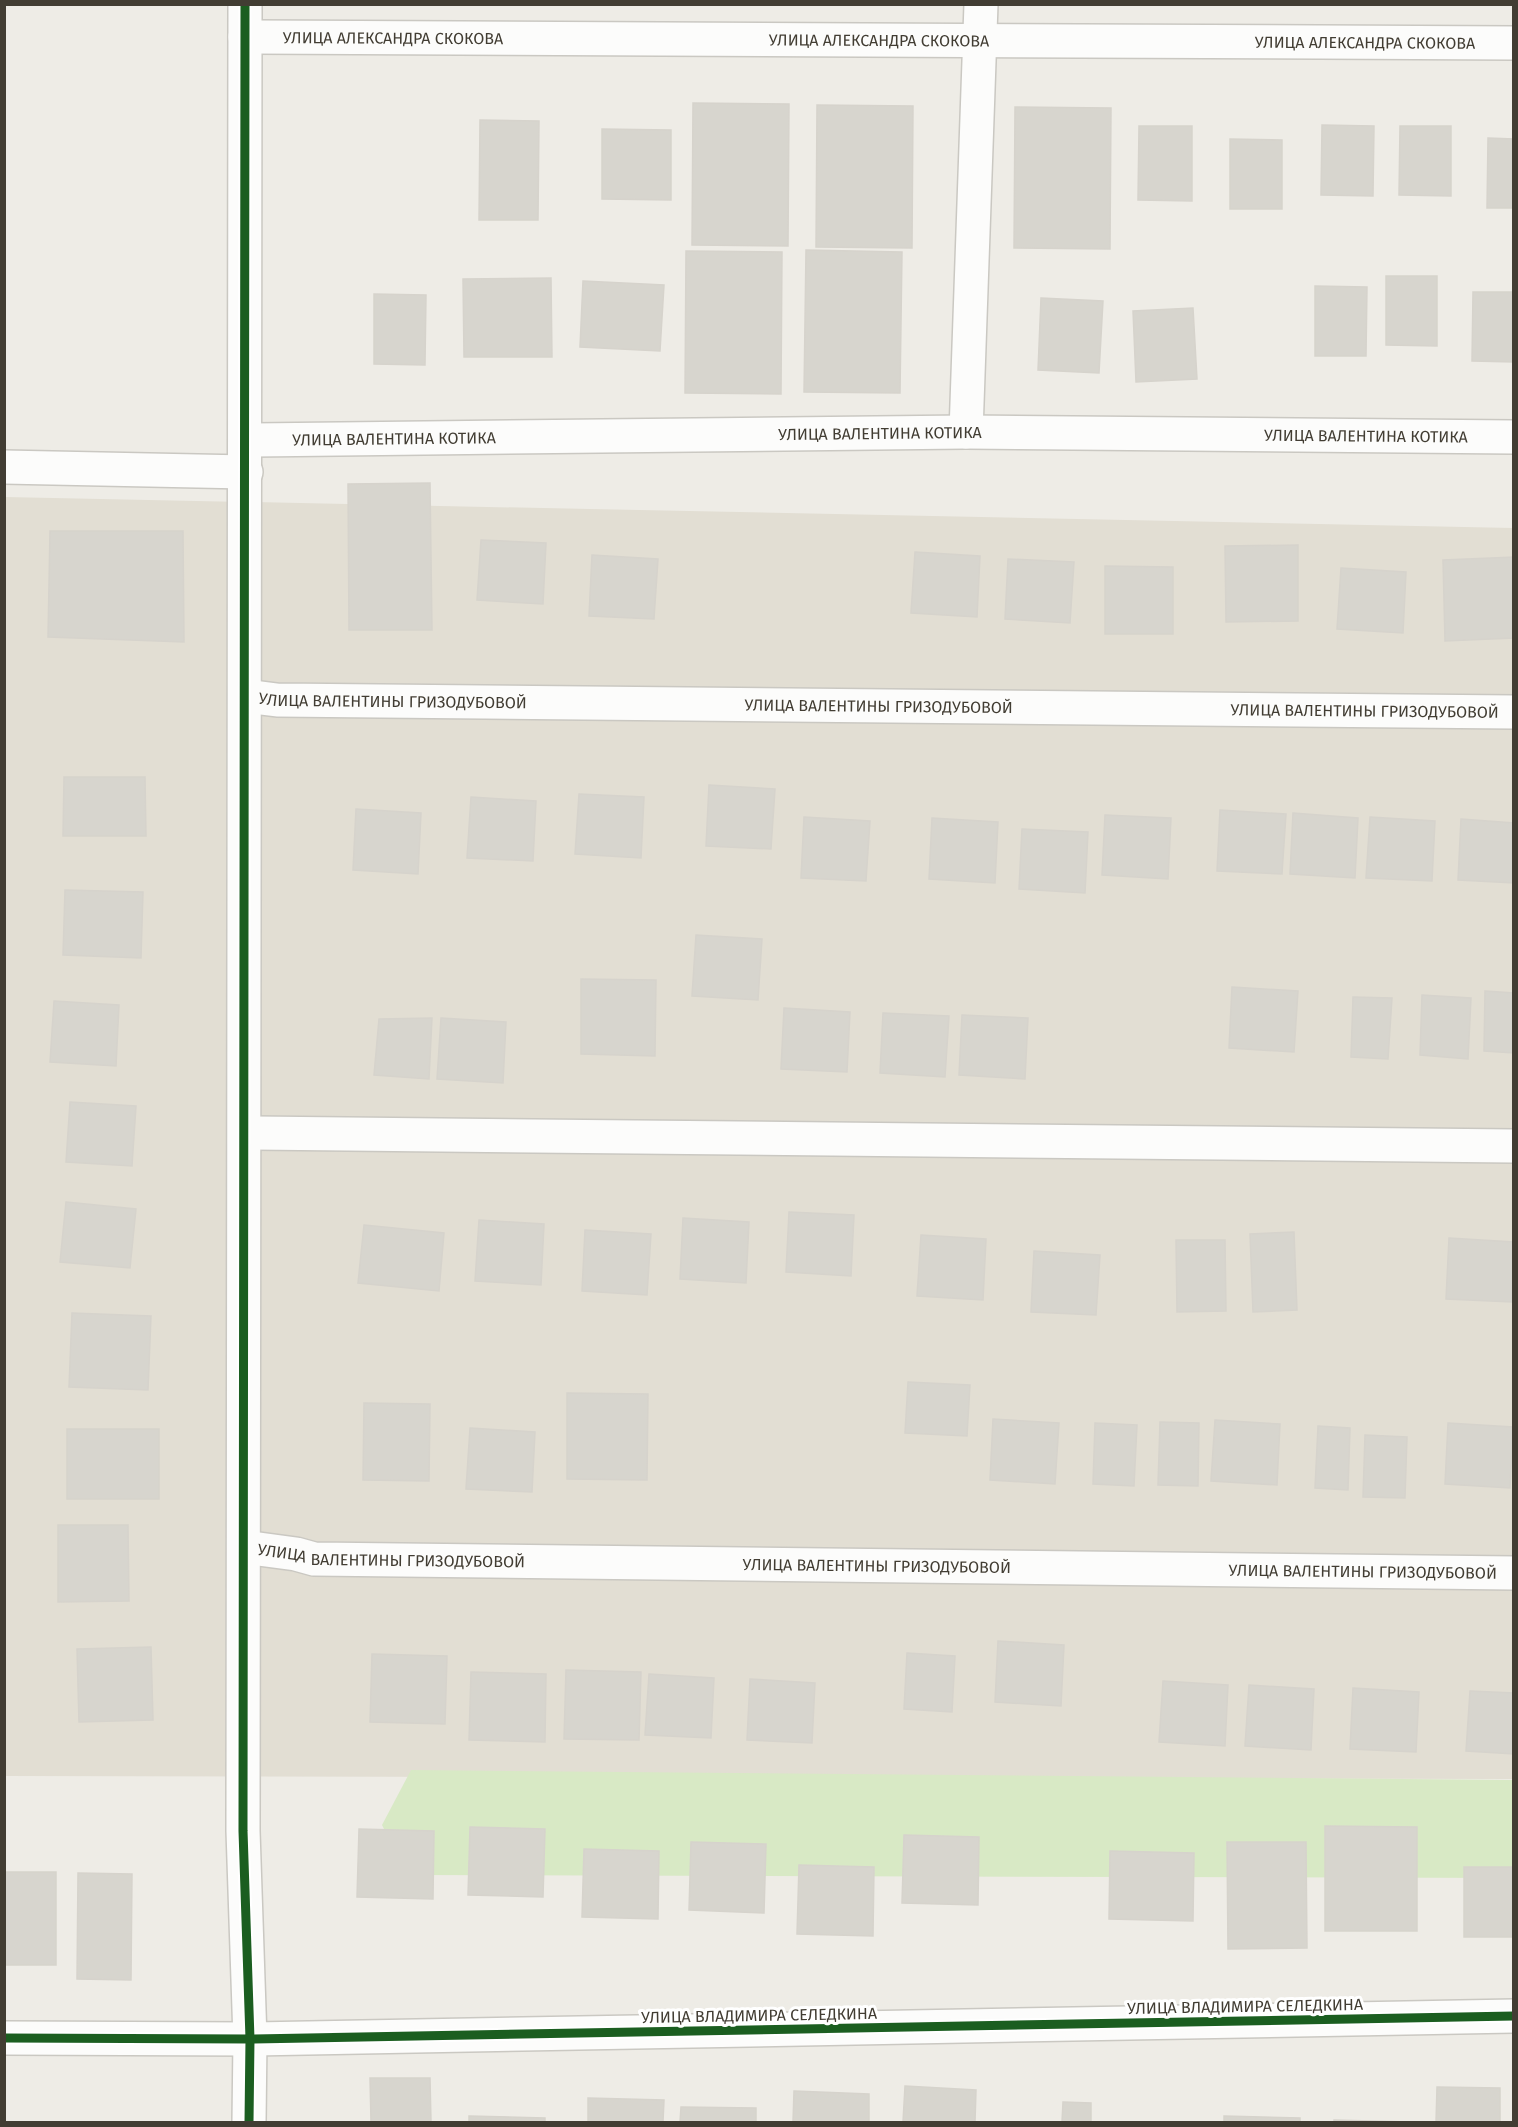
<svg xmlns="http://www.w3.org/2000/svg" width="1518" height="2127" font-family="'Fira Sans',sans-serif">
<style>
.residential{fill:#e2ded3}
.green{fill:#d8e9c5}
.building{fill:#d7d5ce;stroke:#d6d3cc;stroke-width:1.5}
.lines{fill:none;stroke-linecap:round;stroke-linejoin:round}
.minor-casing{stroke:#cac8c2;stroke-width:36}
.minor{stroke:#fcfcfb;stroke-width:33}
.cycleway-casing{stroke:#fff;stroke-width:13}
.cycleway{stroke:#1b5e20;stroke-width:9}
.labels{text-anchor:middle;stroke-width:6;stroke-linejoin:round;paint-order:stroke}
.street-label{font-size:16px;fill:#423d33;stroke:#fff}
</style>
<rect width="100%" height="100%" fill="#eeece6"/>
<!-- residential -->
<path class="residential" d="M5,497L1513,528V1779L5,1776Z"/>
<!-- green -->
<path class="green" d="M411,1770L1513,1780L1514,1878L407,1875L382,1825Z"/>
<!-- building -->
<path class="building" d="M693,103L789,104L788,246L692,245Z
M817,105L913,106L912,248L816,247Z
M1015,107L1111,108L1110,249L1014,248Z
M480,120L539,121L538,220H479Z
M1322,125L1374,126L1373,196L1321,195Z
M1139,126H1192V201L1138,200Z
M1400,126H1451V196L1399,195Z
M602,129L671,130V200L602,199Z
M1488,138L1514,139V208H1487Z
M1230,139L1282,140V209H1230Z
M806,250L902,252L900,393L804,392Z
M686,251L782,252L781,394L685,393Z
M1386,276H1437V346L1386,345Z
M551,278L552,357H464L463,279Z
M583,281L664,285L660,351L580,347Z
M1315,286L1367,287L1366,356H1315Z
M1473,292H1514V362L1472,361Z
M374,294L426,295L425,365L374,364Z
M1041,298L1103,301L1099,373L1038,370Z
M1193,308L1197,379L1136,382L1133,311Z
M430,483L432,630H349L348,484Z
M50,531H183L184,642L48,637Z
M481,540L546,543L543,604L477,600Z
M1298,545V621L1226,622L1225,546Z
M915,552L980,556L977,617L911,613Z
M592,555L658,559L654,619L589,616Z
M1514,557V638L1445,641L1443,560Z
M1008,559L1074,562L1070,623L1005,619Z
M1105,566L1173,567V634H1105Z
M1341,568L1406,572L1403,633L1337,629Z
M64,777H145L146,836H63Z
M709,785L775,789L771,849L706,846Z
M579,794L644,797L641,858L575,854Z
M471,797L536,801L533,861L467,858Z
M356,809L421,813L418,874L353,870Z
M1220,810L1286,814L1282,874L1217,871Z
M1293,813L1358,818L1355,878L1290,874Z
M1105,815L1171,818L1168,879L1102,875Z
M804,817L870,821L866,881L801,878Z
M1370,817L1435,821L1432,881L1366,878Z
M932,818L998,822L995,883L929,879Z
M1461,819L1514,823V883L1458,880Z
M1022,829L1088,832L1085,893L1019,889Z
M65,890L143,892L141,958L63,955Z
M696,935L762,939L758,1000L692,996Z
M581,979L656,980L655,1056L581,1054Z
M1232,987L1298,991L1294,1052L1229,1048Z
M1485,991L1514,993V1053L1484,1051Z
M1422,995L1471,998L1468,1059L1420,1055Z
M1353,997L1392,998L1388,1059L1351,1057Z
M54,1001L119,1005L116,1066L50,1062Z
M784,1008L850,1012L847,1072L781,1069Z
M883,1013L949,1016L945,1077L880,1073Z
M962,1015L1028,1018L1025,1079L959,1075Z
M432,1018L429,1079L374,1075L379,1019Z
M441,1018L506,1022L503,1083L437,1079Z
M70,1102L136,1106L132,1166L66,1162Z
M66,1202L136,1209L130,1268L60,1262Z
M789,1212L854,1215L851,1276L786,1272Z
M683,1218L749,1222L746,1283L680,1279Z
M479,1220L544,1224L541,1285L475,1281Z
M364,1225L444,1233L439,1291L358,1283Z
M585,1230L651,1234L647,1295L582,1291Z
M1294,1232L1297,1310L1253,1312L1250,1234Z
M921,1235L986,1239L983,1300L917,1296Z
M1449,1238L1514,1242L1512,1302L1446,1299Z
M1176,1240H1225L1226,1311L1177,1312Z
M1034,1251L1100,1255L1096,1315L1031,1312Z
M72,1313L151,1316L148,1390L69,1387Z
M908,1382L970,1385L967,1436L905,1433Z
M567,1393L648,1394L647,1480L567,1479Z
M364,1403L430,1404L429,1481L363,1480Z
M993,1419L1059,1423L1055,1484L990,1480Z
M1215,1420L1280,1424L1277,1485L1211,1481Z
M1160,1422L1199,1423L1198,1486L1158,1485Z
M1095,1423L1137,1425L1134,1486L1093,1484Z
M1448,1423L1513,1427L1510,1488L1445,1484Z
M1318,1426L1350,1428L1348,1490L1315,1488Z
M470,1428L535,1432L532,1492L466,1489Z
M67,1429H159V1499H67Z
M1365,1435L1407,1437L1405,1498L1363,1497Z
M58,1525H128L129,1601L58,1602Z
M998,1641L1064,1645L1061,1706L995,1702Z
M151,1647L153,1720L79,1722L77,1649Z
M907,1653L955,1656L952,1712L904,1709Z
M372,1654L447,1656L445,1724L370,1722Z
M566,1670L641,1672L639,1740L564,1739Z
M471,1672L546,1674L545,1742L469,1740Z
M649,1674L714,1678L711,1738L645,1735Z
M750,1679L815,1683L812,1743L747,1740Z
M1163,1681L1228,1685L1225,1746L1159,1742Z
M1249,1685L1314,1689L1311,1750L1245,1746Z
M1353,1688L1419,1692L1416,1752L1350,1749Z
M1470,1691L1514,1693V1754L1466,1751Z
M1325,1826L1417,1827V1931H1325Z
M470,1827L545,1829L543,1897L468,1895Z
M359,1829L434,1831L433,1899L357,1897Z
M904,1835L979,1837L978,1905L902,1903Z
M691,1842L766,1844L764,1913L689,1910Z
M1227,1842H1306L1307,1948L1228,1949Z
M584,1849L659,1851L658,1919L582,1917Z
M1110,1851L1194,1853L1193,1921L1109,1919Z
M799,1865L874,1867L873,1936L797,1934Z
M1464,1867H1514V1937H1464Z
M4,1872H56V1965H4Z
M78,1873L132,1874L131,1980L77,1979Z
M370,2078H430L431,2122H371Z
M905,2086L976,2090L975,2122H903Z
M1437,2087L1500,2088V2122H1436Z
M794,2091L869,2094V2122H793Z
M588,2098L664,2100L663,2122H588Z
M1063,2102L1091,2103V2122H1062Z
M681,2107L756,2108V2122H680Z
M469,2116L545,2118V2122H469Z
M1224,2116L1300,2118V2122H1224Z
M1334,2120L1409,2122H1334Z"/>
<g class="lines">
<defs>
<g id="minor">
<path d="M245,4L243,1831L250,2039L249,2122"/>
<path id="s1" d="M245,37L1514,43"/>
<path d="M966,432L981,4"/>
<path id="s2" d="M246,440L966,432L1514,437"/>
<path d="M4,467L246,472"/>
<path id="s3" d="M246,696L277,700L1514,712"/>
<path d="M245,1133L1514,1146"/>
<path id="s4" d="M244,1547L296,1554L314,1559L1514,1573"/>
<path d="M4,2038L250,2039L1514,2016"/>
</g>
</defs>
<!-- minor casing -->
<use href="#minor" class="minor-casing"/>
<!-- minor -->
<use href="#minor" class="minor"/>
<defs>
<path id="cycleway" d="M245,4L243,1831L250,2039L249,2122
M4,2038L250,2039L1514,2016"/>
</defs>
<!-- cycleway casing -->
<use href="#cycleway" class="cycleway-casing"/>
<!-- cycleway -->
<use href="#cycleway" class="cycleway"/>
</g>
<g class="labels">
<!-- street labels -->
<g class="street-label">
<text dy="6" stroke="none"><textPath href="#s1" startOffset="148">УЛИЦА АЛЕКСАНДРА СКОКОВА</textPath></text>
<text dy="6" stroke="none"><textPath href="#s1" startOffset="634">УЛИЦА АЛЕКСАНДРА СКОКОВА</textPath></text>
<text dy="6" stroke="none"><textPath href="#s1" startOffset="1120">УЛИЦА АЛЕКСАНДРА СКОКОВА</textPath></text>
<text dy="6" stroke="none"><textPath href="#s2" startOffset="634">УЛИЦА ВАЛЕНТИНА КОТИКА</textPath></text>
<text dy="6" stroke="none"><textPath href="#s2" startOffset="1120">УЛИЦА ВАЛЕНТИНА КОТИКА</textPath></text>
<text dy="6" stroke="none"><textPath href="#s2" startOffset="148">УЛИЦА ВАЛЕНТИНА КОТИКА</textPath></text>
<text dy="6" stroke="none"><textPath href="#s3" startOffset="147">УЛИЦА ВАЛЕНТИНЫ ГРИЗОДУБОВОЙ</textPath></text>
<text dy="6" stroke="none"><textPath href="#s3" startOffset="633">УЛИЦА ВАЛЕНТИНЫ ГРИЗОДУБОВОЙ</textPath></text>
<text dy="6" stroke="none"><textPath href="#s3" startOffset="1119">УЛИЦА ВАЛЕНТИНЫ ГРИЗОДУБОВОЙ</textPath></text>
<text dy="6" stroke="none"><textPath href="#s4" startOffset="148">УЛИЦА ВАЛЕНТИНЫ ГРИЗОДУБОВОЙ</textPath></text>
<text dy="6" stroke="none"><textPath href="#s4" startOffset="634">УЛИЦА ВАЛЕНТИНЫ ГРИЗОДУБОВОЙ</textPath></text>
<text dy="6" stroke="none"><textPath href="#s4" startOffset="1120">УЛИЦА ВАЛЕНТИНЫ ГРИЗОДУБОВОЙ</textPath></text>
<text transform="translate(1245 2006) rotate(-1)" y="6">УЛИЦА ВЛАДИМИРА СЕЛЕДКИНА</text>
<text transform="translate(759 2015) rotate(-1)" y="6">УЛИЦА ВЛАДИМИРА СЕЛЕДКИНА</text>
</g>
</g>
<!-- border -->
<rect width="1518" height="2127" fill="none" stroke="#423d33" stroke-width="12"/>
</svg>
